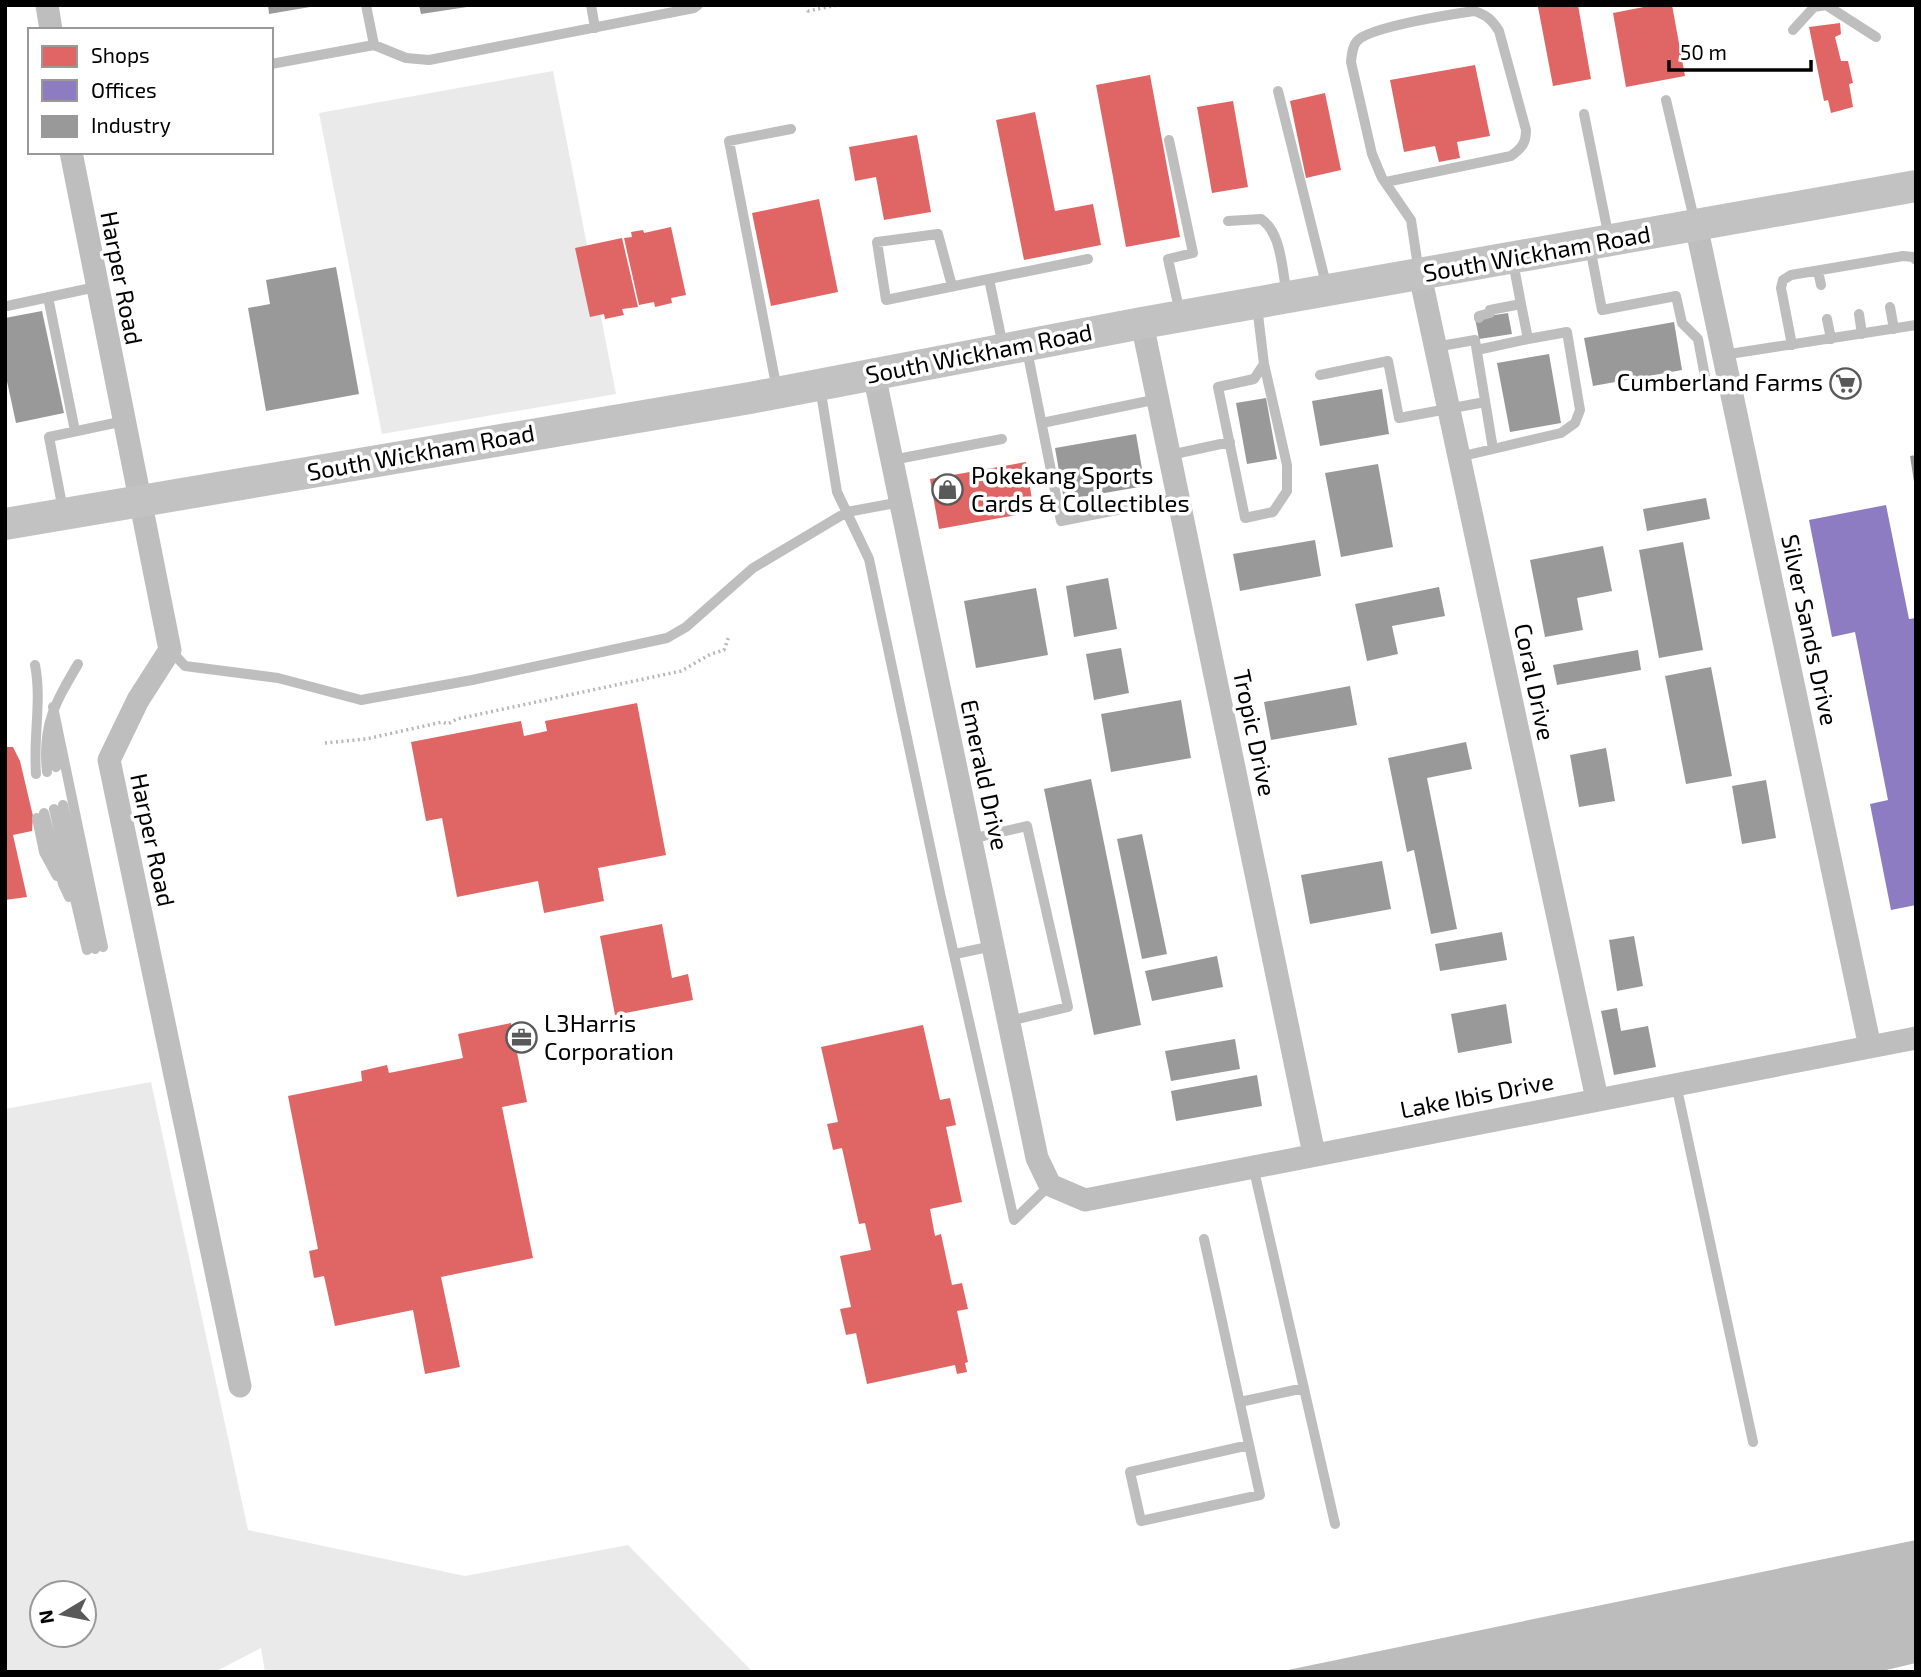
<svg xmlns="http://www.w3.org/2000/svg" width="1921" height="1677" font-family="'Exo 2',sans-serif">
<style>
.green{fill:#eaeaea;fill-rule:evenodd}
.water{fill:#bcbcbc}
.shops{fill:#e06666}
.offices{fill:#8e7cc3}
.industry{fill:#999}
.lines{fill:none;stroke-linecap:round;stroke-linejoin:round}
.path{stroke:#b8b8b8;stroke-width:3.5;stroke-dasharray:2 3.5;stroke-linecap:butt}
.service{stroke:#bebebe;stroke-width:10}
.minor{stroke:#bebebe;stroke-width:23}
.secondary{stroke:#c2c2c2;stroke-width:32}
.labels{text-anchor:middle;stroke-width:7;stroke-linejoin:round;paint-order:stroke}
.street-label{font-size:24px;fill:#000;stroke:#fff}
.poi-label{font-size:24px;fill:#000;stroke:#fff;text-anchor:start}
</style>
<rect width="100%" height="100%" fill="#fff"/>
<!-- green -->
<path class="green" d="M553,71L616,394L382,434L319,113Z
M151,1082L248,1530L465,1576L628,1545L753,1672H265L261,1648L215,1672H5V1109ZM42,1593H84V1635H42Z"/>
<!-- water -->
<path class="water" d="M1916,1540V1663L1878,1672H1278Z"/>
<!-- shops -->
<path class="shops" d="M1545,5H1578L1591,79L1553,86L1538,7Z
M1654,5H1672L1685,76L1626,87L1613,13Z
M1840,23L1841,34L1835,37L1841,61H1848L1853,83L1849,84L1853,107L1831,113L1828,100L1824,101L1809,27Z
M1475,65L1490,136L1457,142L1460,158L1439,162L1435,146L1404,152L1390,80Z
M1150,75L1180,237L1126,247L1096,85Z
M1325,93L1341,170L1306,178L1290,101Z
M1233,101L1248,187L1212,193L1197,107Z
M1035,112L1055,211L1093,204L1101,245L1024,260L996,120Z
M917,135L931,212L884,220L876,177L855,181L849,147Z
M819,199L838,292L771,306L752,213Z
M671,227L686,295L671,298L672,303L655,307L654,302L639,305L624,238L632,237L631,232L643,230L644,233Z
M622,238L638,307L622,309L624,315L605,319L604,314L590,317L575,248Z
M1026,462L1034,512L939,529L930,479Z
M637,703L666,855L598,868L604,901L544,913L538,881L457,897L442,818L426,821L411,742L521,721L524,736L547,731L545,721Z
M5,747H13L20,761L33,816L32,831L13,835L27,897L5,900Z
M662,924L672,978L688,974L693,1000L615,1015L600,936Z
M511,1023L527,1102L502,1107L533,1258L441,1277L460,1367L425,1374L413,1310L335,1326L324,1276L314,1278L309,1251L318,1249L288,1096L362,1081L361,1071L387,1065L389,1073L463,1058L458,1034Z
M923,1025L940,1100L950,1098L956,1125L946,1127L962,1202L930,1209L935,1236L941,1234L952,1285L962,1283L968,1309L957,1311L968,1362L965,1363L967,1372L957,1374L955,1365L867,1384L856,1333L846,1335L840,1309L851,1307L840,1256L871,1250L865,1223L859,1224L842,1148L833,1150L827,1124L838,1122L821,1047Z"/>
<!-- offices -->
<path class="offices" d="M1886,505L1909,619L1916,618V905L1891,910L1870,804L1888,800L1855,632L1832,637L1809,520Z"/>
<!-- industry -->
<path class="industry" d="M268,5H310V7L269,14Z
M419,5H467V7L421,14Z
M336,267L359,394L266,411L248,308L270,304L266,280Z
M42,311L64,413L16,423L5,372V318Z
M1508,313L1512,334L1479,339L1475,318Z
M1674,322L1682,370L1593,386L1584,338Z
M1549,354L1561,423L1510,432L1497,363Z
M1382,389L1389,434L1320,446L1312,401Z
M1266,398L1277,459L1247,464L1236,403Z
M1136,434L1145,486L1064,500L1055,448Z
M1916,455V482H1914L1910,456Z
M1378,464L1393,547L1341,557L1325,473Z
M1706,498L1710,519L1647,531L1643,509Z
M1315,540L1321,576L1240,591L1233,554Z
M1683,542L1703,650L1659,658L1639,550Z
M1603,546L1612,591L1577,598L1583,630L1545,637L1530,560Z
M1108,578L1117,629L1074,637L1066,586Z
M1439,587L1445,616L1392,626L1398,654L1367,661L1355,604Z
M1036,588L1048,655L976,668L964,601Z
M1121,648L1129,693L1094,700L1086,654Z
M1638,650L1641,670L1557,685L1553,665Z
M1711,667L1732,776L1686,784L1665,676Z
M1350,686L1357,725L1271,740L1264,702Z
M1181,700L1191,758L1111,772L1101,714Z
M1466,742L1472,769L1427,778L1457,929L1431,934L1414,850L1407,852L1388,758Z
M1606,748L1615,801L1579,807L1570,755Z
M1091,779L1141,1025L1094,1035L1044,789Z
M1766,780L1776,838L1742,844L1732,786Z
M1142,834L1167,954L1142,959L1117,839Z
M1382,861L1391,909L1310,924L1301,875Z
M1502,932L1507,960L1440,971L1435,944Z
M1634,936L1643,986L1617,991L1609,940Z
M1217,956L1223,987L1152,1001L1145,971Z
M1506,1004L1512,1043L1458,1053L1451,1014Z
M1617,1008L1621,1031L1648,1026L1656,1067L1614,1075L1601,1011Z
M1235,1039L1240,1069L1171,1081L1165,1051Z
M1257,1075L1262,1106L1176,1121L1171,1091Z"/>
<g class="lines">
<!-- path -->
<path class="path" d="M807,5L808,11L838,5
M325,743L366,739L442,722L448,724L457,719L681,671L711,654L724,650L729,636"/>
<!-- service -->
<path class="service" d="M366,5L374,45
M591,5L595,28
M1826,5L1876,37
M1793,30L1814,7L1826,5
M271,64L374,45L406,58L429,60L694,8L698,5
M1278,91L1327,288
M1666,100L1695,223
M1584,114L1609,238
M1169,140L1193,253L1168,259L1180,313
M1386,182L1511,156C1522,148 1526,143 1526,130L1499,31C1492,20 1487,15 1474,11C1453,14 1369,27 1357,41C1352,47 1352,54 1351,62L1372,154L1382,178L1411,220L1419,273
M1228,221L1261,219C1282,233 1282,271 1287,295
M1590,247L1602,310L1676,296L1682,323L1698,339L1706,382
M1513,262L1521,304
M1818,271L1821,285
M989,279L1088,259
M952,286L938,234L877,242L886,300L989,279L1003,346
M48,297L75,431
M7,306L96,287
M1257,306L1264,364L1254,379L1218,387L1245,518L1273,512L1287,491V465L1264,364
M1890,307L1894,329
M1859,314L1862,334
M1827,319L1831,339
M1792,345L1781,288L1783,280L1791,275L1903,256L1913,257L1916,260
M1435,347L1475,340L1493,449L1459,457
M1027,350L1061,521L1179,498
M1477,350L1528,339L1521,304L1490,310V313L1479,316V318
M1723,355L1916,325
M1320,375L1388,361L1399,418L1485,402
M820,387L837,492L869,559L940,893L1014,1220L1050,1185
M777,390L729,141L791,129
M1042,423L1158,399
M1493,449L1561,433L1575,423L1580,410L1567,332L1528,339
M1170,455L1230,442
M892,460L1002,439
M63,510L49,437L124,421
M170,650L185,666L278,678L361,700L472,680L667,638L686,627L753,568L847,512L901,502
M35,665C42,701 33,737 36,774
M53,707L103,947
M49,731L56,767
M47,772C42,725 55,703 78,664
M63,805L95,949
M54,809L87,950
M44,813L63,884L69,897
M37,818L44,852L57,876
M971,839L1027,826L1068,1007L1009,1021
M955,954L993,946
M1676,1084L1753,1442
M1253,1166L1335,1524
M1204,1239L1260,1495L1141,1521L1130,1472L1249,1445
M1240,1402L1304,1388"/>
<!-- minor -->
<path class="minor" d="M47,5L51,30
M71,152L170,650L138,700L109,760L240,1386
M1696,225L1870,1047
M1420,275L1597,1099
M1142,323L1314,1154
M874,374L1037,1158L1050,1185L1085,1200L1916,1038"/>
<!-- secondary -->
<path class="secondary" d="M5,524L750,398L1142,323L1916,186"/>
</g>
<!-- icons -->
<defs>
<symbol id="supermarket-ring" viewBox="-11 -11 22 22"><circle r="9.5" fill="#fff" stroke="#595959" stroke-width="1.5"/><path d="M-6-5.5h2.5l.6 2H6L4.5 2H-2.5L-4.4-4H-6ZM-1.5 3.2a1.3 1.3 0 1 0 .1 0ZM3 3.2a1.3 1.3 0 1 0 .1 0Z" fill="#595959"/></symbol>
<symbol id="shop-ring" viewBox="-11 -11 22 22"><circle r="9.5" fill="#fff" stroke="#595959" stroke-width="1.5"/><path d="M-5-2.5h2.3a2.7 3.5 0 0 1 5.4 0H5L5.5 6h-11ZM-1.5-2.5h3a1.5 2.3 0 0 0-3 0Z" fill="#595959"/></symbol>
<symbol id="office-ring" viewBox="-11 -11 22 22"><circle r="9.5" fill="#fff" stroke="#595959" stroke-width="1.5"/><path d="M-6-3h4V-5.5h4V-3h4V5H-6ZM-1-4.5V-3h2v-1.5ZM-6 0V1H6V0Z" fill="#595959"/></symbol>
</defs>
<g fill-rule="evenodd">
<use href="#supermarket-ring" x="1828" y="366" width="35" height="35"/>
<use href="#shop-ring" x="930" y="472" width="35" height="35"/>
<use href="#office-ring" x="504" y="1020" width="35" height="35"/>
</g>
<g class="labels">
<!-- street labels -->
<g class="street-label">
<text transform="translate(1537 254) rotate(-10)" y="8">South Wickham Road</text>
<text transform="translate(121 278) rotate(79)" y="8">Harper Road</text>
<text transform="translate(979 354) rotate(-11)" y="8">South Wickham Road</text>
<text transform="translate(421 453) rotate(-10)" y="8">South Wickham Road</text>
<text transform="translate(1809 630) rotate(78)" y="8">Silver Sands Drive</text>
<text transform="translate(1534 682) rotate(78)" y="8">Coral Drive</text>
<text transform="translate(1254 733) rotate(78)" y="8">Tropic Drive</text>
<text transform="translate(984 775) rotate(78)" y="8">Emerald Drive</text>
<text transform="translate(152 840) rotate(78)" y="8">Harper Road</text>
<text transform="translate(1477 1096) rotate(-11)" y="8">Lake Ibis Drive</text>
</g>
<!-- poi labels -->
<g class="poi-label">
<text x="1823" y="391" text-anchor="end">Cumberland Farms</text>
<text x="971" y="484">Pokekang Sports<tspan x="971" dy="28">Cards &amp; Collectibles</tspan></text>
<text x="544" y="1032">L3Harris<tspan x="544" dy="28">Corporation</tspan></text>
</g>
</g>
<!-- border -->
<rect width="1921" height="1677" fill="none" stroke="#000000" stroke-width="14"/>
<!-- legend -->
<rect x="28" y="28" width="245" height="126" fill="#ffffff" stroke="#999999" stroke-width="2"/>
<rect x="42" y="46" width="35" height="21" fill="#e06666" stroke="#999999" stroke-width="2"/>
<text x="91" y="63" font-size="21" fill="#000000">Shops</text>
<rect x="42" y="80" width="35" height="21" fill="#8e7cc3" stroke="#999999" stroke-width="2"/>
<text x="91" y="98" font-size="21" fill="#000000">Offices</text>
<rect x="42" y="116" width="35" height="21" fill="#999999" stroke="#999999" stroke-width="2"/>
<text x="91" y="133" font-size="21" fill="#000000">Industry</text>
<!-- north arrow -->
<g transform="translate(63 1614) rotate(260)"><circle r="33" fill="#ffffff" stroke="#999999" stroke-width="2"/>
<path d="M0-5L12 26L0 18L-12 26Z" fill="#595959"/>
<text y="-10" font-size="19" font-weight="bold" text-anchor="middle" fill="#000000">N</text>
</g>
<!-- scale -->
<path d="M1669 60v10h142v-10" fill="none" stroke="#000000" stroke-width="3.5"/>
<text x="1680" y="60" font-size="21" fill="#000000" stroke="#ffffff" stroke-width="5" paint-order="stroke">50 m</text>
</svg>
